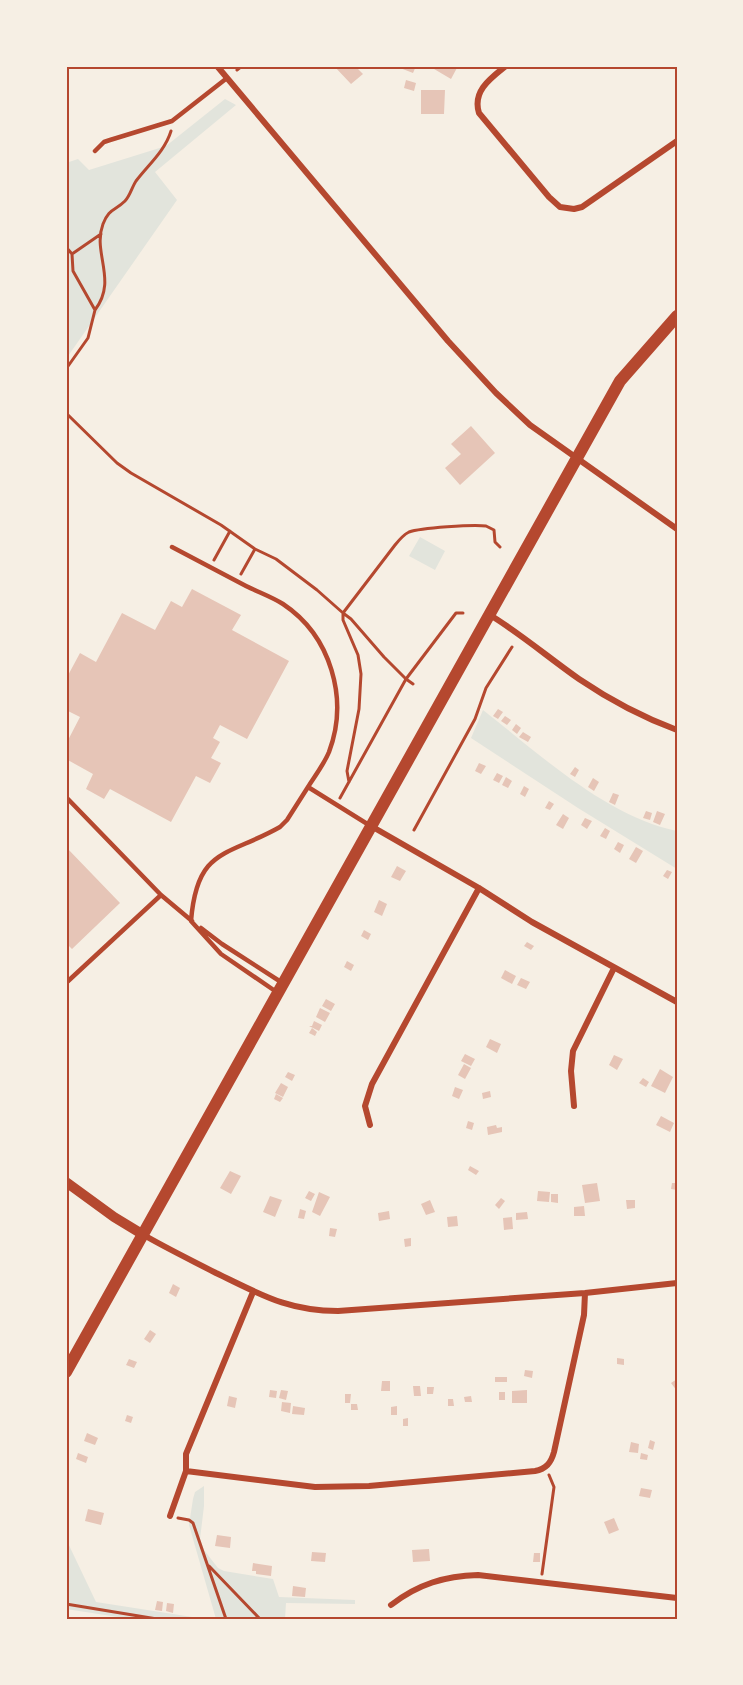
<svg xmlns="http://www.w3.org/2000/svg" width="743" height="1685" font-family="'Roboto Condensed',sans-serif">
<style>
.green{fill:#e2e4dc}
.building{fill:#e6c5b7}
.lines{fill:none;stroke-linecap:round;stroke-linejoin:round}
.path{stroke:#b5482f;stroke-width:3}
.service{stroke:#b5482f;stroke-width:4.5}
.minor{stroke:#b5482f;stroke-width:6}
.tertiary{stroke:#b5482f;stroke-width:10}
.secondary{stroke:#b5482f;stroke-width:12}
.neatline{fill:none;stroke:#b5482f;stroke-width:2}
</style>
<rect width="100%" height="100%" fill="#f6efe4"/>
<!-- green -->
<path class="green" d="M225,99L236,105L155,172L177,200L66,359V163L78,159L89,170L166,146Z
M420,537L445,551L435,570L409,556Z
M483,710C538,753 607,817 677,831V869L578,808L471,738Z
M204,1486V1506L200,1539L204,1550L218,1568L224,1571L273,1579L279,1597L355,1600V1604L286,1603L285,1619H216L189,1525L193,1499L195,1492Z
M66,1539L96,1602L205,1619H131L66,1609Z"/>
<!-- building -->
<path class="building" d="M334,66H355L363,74L351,84Z
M395,66H416L413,73Z
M429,66H458L451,79Z
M406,80L416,83L414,91L404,88Z
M421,90H445L444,114H421Z
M471,426L495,453L460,485L445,468L461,454L451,444Z
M192,589L241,615L232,630L289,661L247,739L220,725L213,738L220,742L211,758L221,763L210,783L196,776L171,822L110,789L104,799L86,789L93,774L66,759V744L80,717L66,710V679L80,653L96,662L122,613L155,630L171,601L182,607Z
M498,709L503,712L498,719L493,716Z
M505,716L511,720L507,725L501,721Z
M516,724L521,728L517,734L512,730Z
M523,732L531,737L528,742L519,737Z
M479,763L486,766L481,774L475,771Z
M575,767L579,770L575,777L570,774Z
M497,773L503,776L499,783L493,780Z
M506,777L512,781L508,788L502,785Z
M593,778L599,782L594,791L588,787Z
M524,786L529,789L525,797L520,794Z
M613,793L619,795L615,805L609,802Z
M549,801L554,804L550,810L545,808Z
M646,811L652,813L650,820L643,818Z
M657,811L665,814L660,825L653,822Z
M563,814L569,818L563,829L556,825Z
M585,818L592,821L587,829L581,825Z
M605,828L610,831L606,839L600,836Z
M618,842L624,845L620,853L614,849Z
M66,847L120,903L72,949L66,943Z
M636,847L643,851L636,863L629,859Z
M397,866L406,871L400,881L391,877Z
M667,870L672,872L668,879L663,876Z
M379,900L387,904L382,916L374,912Z
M364,930L371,934L368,940L361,936Z
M527,942L534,946L531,950L524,946Z
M347,961L354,965L351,971L344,967Z
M505,970L516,976L512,984L501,978Z
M521,978L530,982L526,989L517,985Z
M326,999L335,1004L331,1011L322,1006Z
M320,1008L330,1013L325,1022L316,1017Z
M314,1021L322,1025L319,1031L309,1026H312Z
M312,1028L317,1032L315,1036L309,1033Z
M490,1039L501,1044L497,1053L486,1047Z
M465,1054L475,1059L471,1066L461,1061Z
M614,1055L623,1059L617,1070L609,1065Z
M464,1064L471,1068L465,1079L458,1075Z
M660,1069L673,1077L665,1093L651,1086Z
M288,1072L295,1075L292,1081L285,1077Z
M643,1078L649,1082L646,1087L639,1083Z
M281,1083L288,1087L283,1097L275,1093Z
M455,1087L463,1090L459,1099L452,1096Z
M490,1091L491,1097L483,1099L482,1093Z
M276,1094L283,1098L280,1102L274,1099Z
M661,1116L674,1123L670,1132L656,1125Z
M468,1121L474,1123L472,1130L466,1128Z
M496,1125L497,1128L502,1127V1132L488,1135L487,1127Z
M470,1166L479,1171L476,1175L468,1170Z
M230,1171L241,1176L231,1194L220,1188Z
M597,1183L600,1201L585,1203L582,1185Z
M672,1183H677V1190L671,1189Z
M309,1191L315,1194L311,1201L305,1198Z
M538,1191L550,1192L549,1202L537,1201Z
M319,1192L330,1197L320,1216L312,1212Z
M551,1194H558V1203L551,1202Z
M270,1196L282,1200L275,1217L263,1212Z
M501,1198L505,1201L499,1209L495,1205Z
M430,1200L435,1212L426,1215L421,1204Z
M626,1200H635V1208L627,1209Z
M584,1206L585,1216H574V1207Z
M300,1209L306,1211L304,1219L298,1218Z
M389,1211L390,1219L379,1221L378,1213Z
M527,1212L528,1219L516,1220V1213Z
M457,1216L458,1226L448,1227L447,1217Z
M512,1217L513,1229L504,1230L503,1218Z
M330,1228L337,1229L335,1237L329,1236Z
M411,1238V1246L405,1247L404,1239Z
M173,1284L180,1288L176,1297L169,1293Z
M150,1330L156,1334L150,1343L144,1339Z
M617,1358L624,1359V1365L617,1364Z
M129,1359L137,1362L134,1368L126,1365Z
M525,1370L533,1371L532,1378L524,1376Z
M495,1377H507V1382H495Z
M677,1379V1391L671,1383Z
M382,1381H390V1391H381Z
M413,1386H420L421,1396H414Z
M427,1387H434L433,1394H427Z
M270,1390L277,1391L276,1398L269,1397Z
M281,1390L288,1391L286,1400L279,1398Z
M527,1390V1403H512V1391Z
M499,1392H505V1400H499Z
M345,1394H351L350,1403H345Z
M229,1396L237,1398L235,1408L227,1406Z
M471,1396L472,1402H465L464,1397Z
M448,1399H453L454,1406H448Z
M282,1402L291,1403L290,1413L281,1411Z
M351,1404H357L358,1410H351Z
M293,1406L305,1408L304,1415L292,1414Z
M397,1406V1415H391V1407Z
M127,1415L133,1417L131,1423L125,1421Z
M408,1418V1426H403V1419Z
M87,1433L98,1438L95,1445L84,1441Z
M650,1440L655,1442L653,1450L648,1448Z
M631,1442L639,1444L638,1453L629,1452Z
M78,1453L88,1457L86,1463L76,1459Z
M641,1453L648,1455L647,1460L640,1459Z
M641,1488L652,1490L650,1498L639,1496Z
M88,1509L104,1513L101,1525L85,1521Z
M614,1518L619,1530L609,1534L604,1522Z
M217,1535L231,1537L230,1548L215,1546Z
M429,1549L430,1561L413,1562L412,1550Z
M312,1552L326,1553L325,1562L311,1561Z
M534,1553H540V1562H533Z
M253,1563L272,1566L271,1576L256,1574V1571H252Z
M293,1586L306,1588L305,1597L292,1596Z
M157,1601L163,1602L162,1611L155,1610Z
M167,1603L174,1604L173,1613L166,1611Z"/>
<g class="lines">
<!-- path -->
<path class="path" d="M237,70L242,66
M66,247L72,254L73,271L95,310L88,338L66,369
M72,254L101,234
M95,310C118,280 92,253 103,224C109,208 115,211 125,201C130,196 132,187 136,181C148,165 165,151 171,131
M66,413L117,463L131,473L221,525L255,549L276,559L317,590L343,613V620L358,655L361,674L359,709L347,771L349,782
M214,560L230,531
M241,574L255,549
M413,684L406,679L384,657L351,619L343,613L395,545C399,540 403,535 409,532C420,528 474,524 486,526L494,530L495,542L500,547
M340,798L406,679L456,613H463
M414,830L475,719L486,688L512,647
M178,1518L189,1520L193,1523L226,1619
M209,1566L260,1619
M542,1574L554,1487L549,1475
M66,1604L157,1619"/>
<!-- service -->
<path class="service" d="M95,151L104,142L110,140L172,121L227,78
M172,547C197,560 221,573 246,586C258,592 272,597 283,604C331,636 349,699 329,752C324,764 315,776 308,787L369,825
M66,797L161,895L192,921
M201,928L222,944L281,982
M66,983L161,895
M278,993L221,954L191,921C197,847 227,857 280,827L287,820L308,787"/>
<!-- minor -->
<path class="minor" d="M217,66L448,341L496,393L530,425L677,529
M506,66C491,78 472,91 479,113L549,197L560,207L574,209L582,207L677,141
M490,615C521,634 549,658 579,679C610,700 642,717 677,730
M371,826L479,888L532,922L677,1002
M574,1106L571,1071L573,1051L614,968
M370,1125L365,1106L372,1084L479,888
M142,1234C166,1248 191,1260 216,1273C260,1294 287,1311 338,1311L585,1293L677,1283
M253,1292L186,1454V1471L315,1487L369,1486L535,1471C546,1469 551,1463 554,1452L584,1315L585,1293
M170,1516L186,1471
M391,1605C418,1584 445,1576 478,1575L677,1598"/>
<!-- tertiary -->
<path class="tertiary" d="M66,1182L114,1217L142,1234"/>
<!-- secondary -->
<path class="secondary" d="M66,1372L620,381L677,316"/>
</g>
<!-- border -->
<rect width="743" height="1685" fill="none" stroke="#f6efe4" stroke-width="135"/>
<rect x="68" y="68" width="608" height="1550" class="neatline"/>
</svg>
